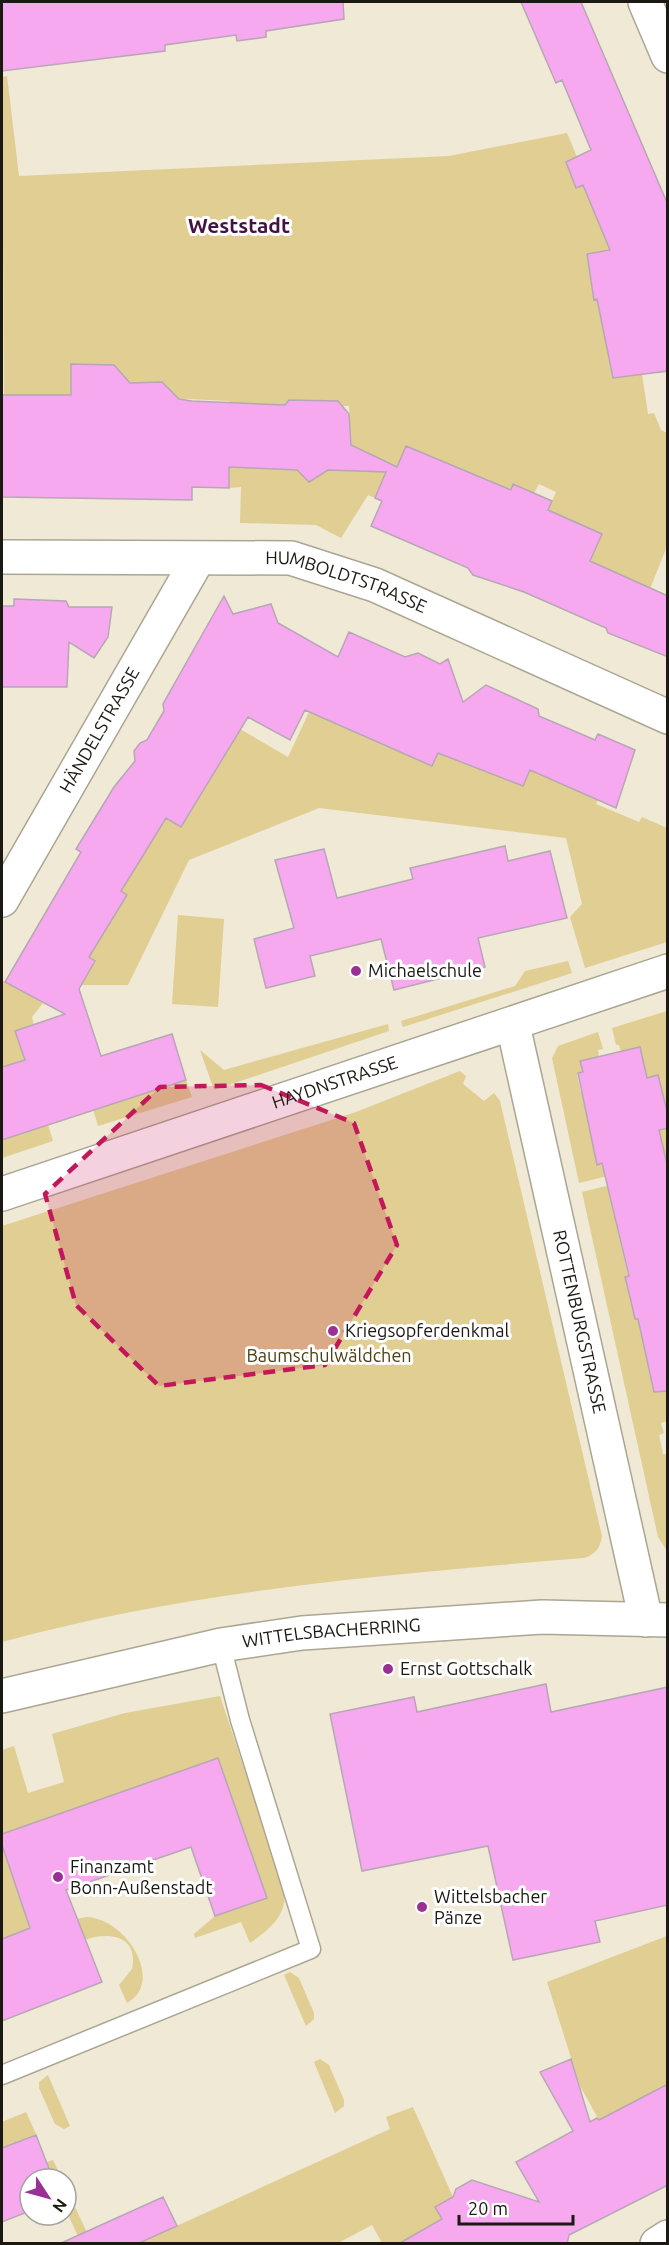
<svg xmlns="http://www.w3.org/2000/svg" width="669" height="2245" font-family="Ubuntu,sans-serif">
<style>
.green{fill:#e0ce92;fill-rule:evenodd}
.building{fill:#f6a9ef;stroke:#b7a7b5;stroke-width:1.5}
.lines{fill:none;stroke-linecap:round;stroke-linejoin:round}
.service-casing{stroke:#aba693;stroke-width:21}
.minor-casing{stroke:#aba693;stroke-width:36}
.tertiary-casing{stroke:#aba693;stroke-width:36}
.service{stroke:#fff;stroke-width:18}
.minor{stroke:#fff;stroke-width:33}
.tertiary{stroke:#fff;stroke-width:33}
.marked{fill:#c2185b;fill-opacity:0.2;stroke:#c2185b;stroke-width:4.5;stroke-dasharray:12 8;stroke-linejoin:round}
.poi-dot{fill:#993094;stroke:#fff;stroke-width:2}
.labels{text-anchor:middle;stroke-width:6;stroke-linejoin:round;paint-order:stroke}
.street-label{font-size:18px;fill:#1b1912;stroke:#fff}
.poi-label{font-size:18px;fill:#1b1912;stroke:#fff;text-anchor:start}
.park-label{font-size:18px;fill:#4d4015;stroke:#fff}
.quarter-label{font-size:21px;font-weight:bold;fill:#451343;stroke:#fff}
</style>
<rect width="100%" height="100%" fill="#efe9d5"/>
<!-- green -->
<path class="green" d="M7,76L19,176L449,156L567,133L577,157L566,162L576,188L583,185L610,250L587,254L594,299H600L613,378L642,374L648,414L654,413L661,430L667,433V546L648,594L587,568L602,534L548,510L556,492L539,484L534,493L513,484L509,495L492,482L474,474L467,490L390,464L375,498L368,495L341,538L316,525L240,523L241,487L229,488V401L167,398L118,405V369L114,365L75,364L71,367V406L4,395L2,77ZM289,400L320,406L324,400L338,401L342,406H349L351,448L315,479H312L299,470L278,405H285Z
M310,710L431,766L438,753L530,770L598,799L596,804L639,822L642,817L667,828V942L585,968L570,917L582,904L566,838L319,808L189,860L128,985H81L95,961L86,955L127,895L121,891L166,818L182,826L197,801L183,793L228,722L288,757Z
M178,915L224,919L218,1007L172,1004Z
M568,961L572,973L403,1027L401,1021L515,986L525,971Z
M2,980L43,1003L32,1017L34,1025L16,1032L25,1060L2,1067Z
M667,1011V1115L658,1075L647,1078L640,1047L621,1052L619,1045H616L612,1028Z
M388,1024L389,1031L214,1090L200,1050L224,1070Z
M598,1032L603,1049L598,1050L599,1057L580,1061L583,1072L577,1074L581,1093L587,1092L598,1165L603,1163L628,1171L579,1183L552,1058L558,1046Z
M460,1071L466,1076L463,1084L484,1101L494,1093L500,1101L602,1536C600,1548 596,1554 584,1558C389,1574 192,1590 2,1642V1226L356,1112Z
M186,1080L192,1097L98,1126L93,1109Z
M48,1125L53,1141L2,1158V1140Z
M667,1128V1193L612,1206L628,1276L626,1277L635,1319H638L667,1384V1421L661,1423L664,1433L659,1435L663,1454H667V1551L658,1537L582,1192L643,1177L665,1157L659,1130Z
M220,1696L284,1888C288,1915 271,1928 250,1943L241,1922L195,1938L194,1934L215,1916L267,1898L218,1758L2,1834V1750L14,1746L28,1793L64,1782L52,1734L125,1713Z
M2,1845L30,1928L2,1939Z
M87,1917C127,1919 165,1982 127,2003L119,1985L132,1969C139,1936 109,1931 85,1940L76,1919Z
M667,1936V2084L599,2120L580,2086L547,1982Z
M290,1972L299,1978L314,2013V2019L306,2026L284,1975Z
M320,2059L329,2065L344,2100V2106L335,2113L314,2062Z
M48,2075L70,2126L64,2129L55,2124L39,2088V2082Z
M413,2107L453,2197L436,2207L450,2232L412,2243L408,2238L398,2243H382L372,2225L338,2243L137,2244L390,2129L386,2117Z
M26,2112L36,2134L2,2148V2122Z
M53,2160L62,2179H53L47,2162Z
M66,2188L92,2243H81L66,2210Z"/>
<!-- building -->
<path class="building" d="M2,2H343L344,19L266,31V37L237,41L236,35L165,45V51L2,71Z
M521,2H581L668,205V371L613,378L597,299L594,300L587,254L610,250L583,185L576,188L566,162L591,150L562,80L556,83Z
M71,364L114,365L130,383L162,382L179,399L192,401L285,405L289,400L338,401L349,414L351,445L397,467L406,446L511,490L513,484L552,501L548,510L602,534L590,561L668,596V657L608,633L606,628L524,592L473,575L468,568L371,526L382,501L375,498L386,472L328,470L309,482L297,470L229,467V488L192,487V500L2,497V395H71Z
M224,596L233,614L271,604L278,623L338,657L349,632L405,657L418,653L440,664L448,659L463,702L486,685L538,709L539,716L595,740L598,734L635,750L616,808L530,770L523,786L438,753L432,766L305,710L290,740L248,717L181,827L166,818L139,862L121,891L127,895L89,957L95,961L79,989L101,1056L172,1034L186,1080L2,1140V1067L25,1060L15,1031L65,1014L5,982L81,852L76,849L114,787L135,761L134,751L140,743L147,740L164,711L163,704Z
M14,599L66,601L69,607H112L108,637L94,658L69,642L67,687H2V606H14Z
M505,846L508,861L550,851L567,918L478,938L485,967L394,990L381,939L310,956L315,976L266,988L254,939L294,928L275,860L324,849L337,898L413,879L410,868Z
M640,1047L647,1078L658,1075L668,1115V1128L659,1130L668,1168V1391L654,1392L638,1319H635L630,1297L625,1277L629,1276L602,1163L597,1165L578,1073L583,1072L580,1061Z
M546,1684L551,1712L668,1687V1905L595,1921L600,1942L513,1960L488,1846L362,1871L330,1714L414,1697L417,1712Z
M218,1758L267,1898L215,1916L191,1847L66,1890L102,1982L2,2021V1939L30,1928L2,1845V1834Z
M571,2059L590,2122L597,2118L599,2120L668,2084V2185L569,2235L567,2244H398L442,2219L435,2207L453,2197L456,2189L472,2180L539,2202L516,2162L573,2131L540,2072Z
M36,2135L53,2179H30V2211L2,2222V2148Z
M163,2197L177,2226L137,2244H59Z"/>
<g class="lines">
<defs>
<path id="service" d="M2,2075L311,1949L240,1720L221,1645"/>
<g id="minor">
<path d="M645,2L668,56"/>
<path id="s1" d="M2,557L291,558L375,585L668,717"/>
<path id="s2" d="M2,900L198,559"/>
<path id="s3" d="M513,1025L646,1620"/>
<path id="s4" d="M2,1194L668,971"/>
<path d="M657,2244L668,2237"/>
</g>
<g id="tertiary">
<path id="s5" d="M2,1696L221,1645L302,1633L542,1617L668,1620"/>
</g>
</defs>
<!-- service casing -->
<use href="#service" class="service-casing"/>
<!-- minor casing -->
<use href="#minor" class="minor-casing"/>
<!-- tertiary casing -->
<use href="#tertiary" class="tertiary-casing"/>
<!-- service -->
<use href="#service" class="service"/>
<!-- minor -->
<use href="#minor" class="minor"/>
<!-- tertiary -->
<use href="#tertiary" class="tertiary"/>
</g>
<!-- marked area -->
<path class="marked" d="M261,1085L354,1123L397,1245L325,1365L159,1386L76,1305L45,1194L160,1087Z"/>
<!-- markers -->
<g class="poi-dot">
<circle cx="356" cy="971" r="6"/>
<circle cx="333" cy="1331" r="6"/>
<circle cx="388" cy="1669" r="6"/>
<circle cx="58" cy="1877" r="6"/>
<circle cx="422" cy="1907" r="6"/>
</g>
<g class="labels">
<!-- street labels -->
<g class="street-label">
<text dy="6" stroke="none"><textPath href="#s1" startOffset="348">HUMBOLDTSTRASSE</textPath></text>
<text dy="6" stroke="none"><textPath href="#s2" startOffset="196">HÄNDELSTRASSE</textPath></text>
<text dy="6" stroke="none"><textPath href="#s4" startOffset="351">HAYDNSTRASSE</textPath></text>
<text dy="6" stroke="none"><textPath href="#s3" startOffset="304">ROTTENBURGSTRASSE</textPath></text>
<text dy="6" stroke="none"><textPath href="#s5" startOffset="336">WITTELSBACHERRING</textPath></text>
</g>
<!-- poi labels -->
<g class="poi-label">
<text x="368" y="977">Michaelschule</text>
<text x="345" y="1337">Kriegsopferdenkmal</text>
<text x="400" y="1675">Ernst Gottschalk</text>
<text x="70" y="1873">Finanzamt<tspan x="70" dy="21">Bonn-Außenstadt</tspan></text>
<text x="434" y="1903">Wittelsbacher<tspan x="434" dy="21">Pänze</tspan></text>
</g>
<!-- park labels -->
<g class="park-label">
<text x="329" y="1362">Baumschulwäldchen</text>
</g>
<!-- quarter labels -->
<g class="quarter-label">
<text x="239" y="233">Weststadt</text>
</g>
</g>
<!-- border -->
<rect width="669" height="2245" fill="none" stroke="#1b1912" stroke-width="6"/>
<!-- north arrow -->
<g transform="translate(48 2197) rotate(126)"><circle r="28" fill="#ffffff" stroke="#a4a3a0" stroke-width="1.5"/>
<path d="M0-4.5L10 22L0 15L-10 22Z" fill="#993094"/>
<text y="-9" font-size="16" font-weight="bold" text-anchor="middle" fill="#1b1912">N</text>
</g>
<!-- scale -->
<path d="M459 2215v9h114v-9" fill="none" stroke="#1b1912" stroke-width="3"/>
<text x="468" y="2215" font-size="18" fill="#1b1912" stroke="#ffffff" stroke-width="4.5" paint-order="stroke">20 m</text>
</svg>
